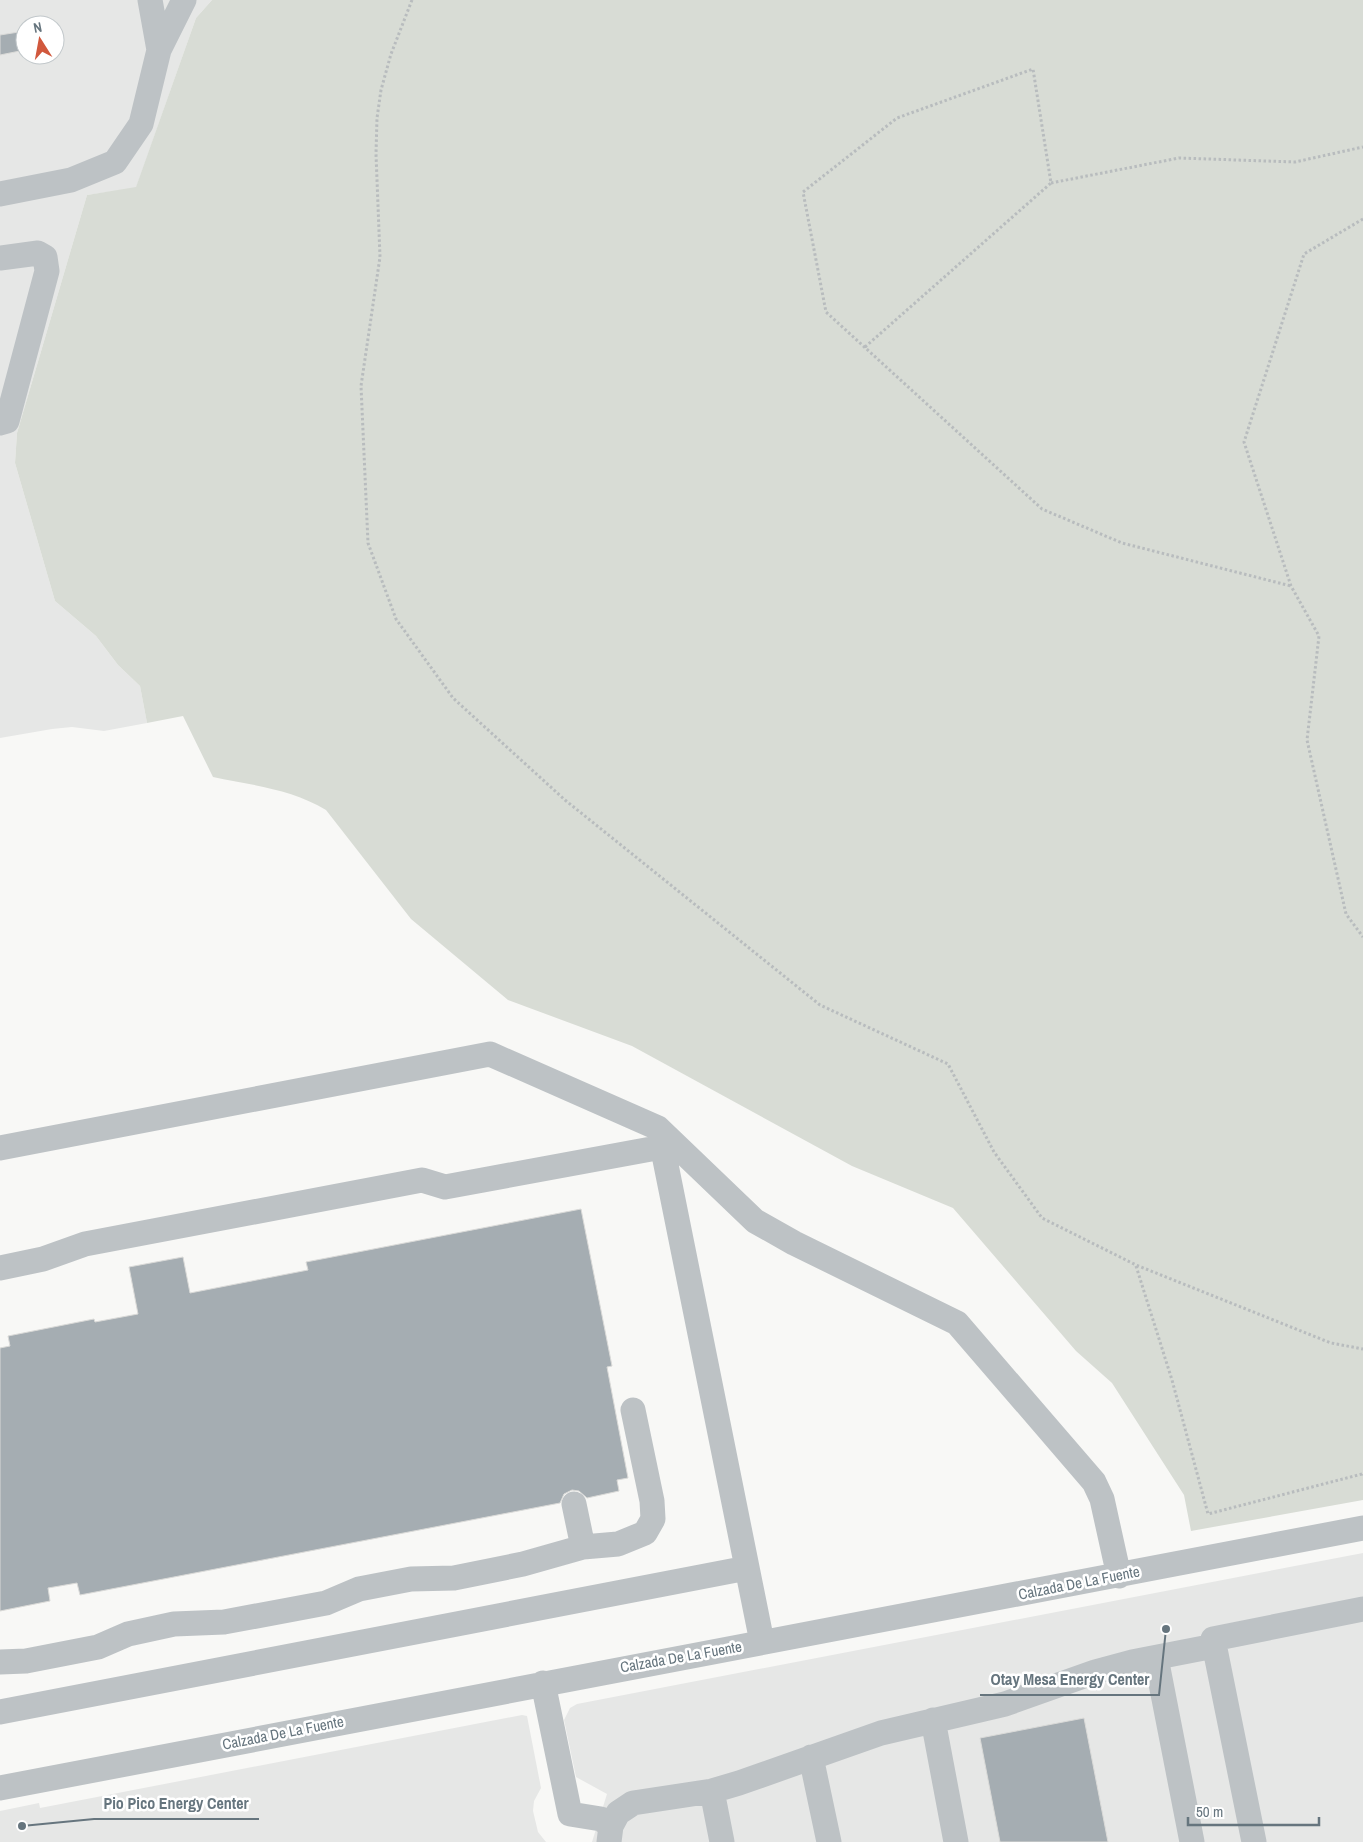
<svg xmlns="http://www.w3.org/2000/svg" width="1363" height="1842" font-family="'Archivo Narrow',sans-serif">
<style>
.built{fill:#e6e7e6;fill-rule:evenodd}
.green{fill:#d8dcd5}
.building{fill:#a5adb2;stroke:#dadad8}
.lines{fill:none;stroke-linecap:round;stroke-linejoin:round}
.path{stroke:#b8bcbe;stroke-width:3;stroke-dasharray:2.5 2.5;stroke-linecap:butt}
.minor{stroke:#bdc2c5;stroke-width:25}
.labels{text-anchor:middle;stroke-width:5;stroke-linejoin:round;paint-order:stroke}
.street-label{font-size:15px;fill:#66757e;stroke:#fff}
.leader{fill:none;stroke:#66757e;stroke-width:2}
.callout-dot{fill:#66757e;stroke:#fff;stroke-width:2}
.callout-label{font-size:16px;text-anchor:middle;font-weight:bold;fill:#66757e;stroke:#fff;stroke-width:5;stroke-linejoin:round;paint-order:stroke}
</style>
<rect width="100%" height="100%" fill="#f8f8f6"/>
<!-- built -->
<path class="built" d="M0,0H212L196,18L136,188L87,195L17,433L15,463L55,601L96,636L118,665L140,686L147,723L104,731L72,727L52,729L0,738ZM25,25H55V55H25Z
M1363,1553V1842H592L607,1794L576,1777L564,1720L570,1708L577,1704Z
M522,1715L527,1716L541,1788L534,1801L533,1811L538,1832L546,1842H0V1811L39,1803L40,1808Z"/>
<!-- green -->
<path class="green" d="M212,0H1363V1500L1191,1531L1184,1495L1112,1383L1076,1351L953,1208L852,1166L632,1046L508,1000L411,919L326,810C292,789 251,785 213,777L183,716L147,723L140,686L118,665L96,636L55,601L15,463L17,433L87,195L136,187L196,18Z"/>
<!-- building -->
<path class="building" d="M25,31V50L0,55V35Z
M581,1209L612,1366L607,1367L628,1478L617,1480L619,1491L587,1498L579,1491L572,1490L564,1494L560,1503L80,1595L77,1583L48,1588L50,1601L0,1611V1348L10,1346L8,1336L94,1319L95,1322L138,1314L129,1267L183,1257L190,1293L308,1270L306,1262Z
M1084,1718L1108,1842H1000L980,1738Z"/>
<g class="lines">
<!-- path -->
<path class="path" d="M412,0L391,54L381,90L377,118L376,154L380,257L361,386L368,543L396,619L453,698L565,800L820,1005L948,1064L994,1152L1042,1218L1136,1265L1331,1343L1363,1349
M1051,183L1179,158L1295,162L1363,147
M1363,219L1304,254L1244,442L1291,586L1319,636L1307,740L1346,914L1363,937
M865,347L1051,183L1033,69L897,118L803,192L826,312L1042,509L1122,543L1291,586
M1136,1266L1172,1380L1208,1514L1362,1474L1363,1472"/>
<!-- minor -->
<path class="minor" d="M159,50L184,0
M0,194L71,180L115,162L141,124L159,50L150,0
M0,258L38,253L45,257L47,271L7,421L0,423
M659,1130L762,1642
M0,1148L490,1054L658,1128L755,1221L794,1243L957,1323L1094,1482L1102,1499L1119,1576
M0,1268L43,1259L85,1244L422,1180L445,1187L662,1147
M574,1504L583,1547
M1156,1658L1192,1842
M0,1662L26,1661L98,1647L128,1634L174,1624L224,1622L326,1603L359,1589L411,1579L454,1578L523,1564L583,1547L618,1544L645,1533L653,1519L652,1501L633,1410
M543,1683L570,1814L601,1819L611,1826
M0,1712L747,1568
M933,1720L956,1842
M811,1757L829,1842
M0,1788L1363,1528
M712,1791L722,1842
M609,1842L611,1826L618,1813L633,1803L712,1791L739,1783L881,1733L1005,1704L1095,1672L1132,1662L1204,1648
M1254,1842L1213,1639L1363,1609"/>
</g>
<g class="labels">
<!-- street labels -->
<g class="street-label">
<text transform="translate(1079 1583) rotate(-11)" y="5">Calzada De La Fuente</text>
<text transform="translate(681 1657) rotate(-10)" y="5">Calzada De La Fuente</text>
<text transform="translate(283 1733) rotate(-11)" y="5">Calzada De La Fuente</text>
</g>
</g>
<!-- callouts -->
<path class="leader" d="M1166 1629L1159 1695H980M22 1826L94 1819H259"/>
<g class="callout-dot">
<circle cx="1166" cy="1629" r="5"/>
<circle cx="22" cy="1826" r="5"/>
</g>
<g class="callout-label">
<text x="1070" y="1685">Otay Mesa Energy Center</text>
<text x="176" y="1809">Pio Pico Energy Center</text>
</g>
<!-- north arrow -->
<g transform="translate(40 40) rotate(349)"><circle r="24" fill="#ffffff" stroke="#c2c8cb"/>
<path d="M0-4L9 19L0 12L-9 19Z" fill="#d1583d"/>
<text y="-8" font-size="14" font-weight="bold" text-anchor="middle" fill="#66757e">N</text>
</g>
<!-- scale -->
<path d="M1188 1817v8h131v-8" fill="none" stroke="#66757e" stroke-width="2.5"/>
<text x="1196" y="1817" font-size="15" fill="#66757e" stroke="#ffffff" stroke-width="4" paint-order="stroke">50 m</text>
</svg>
